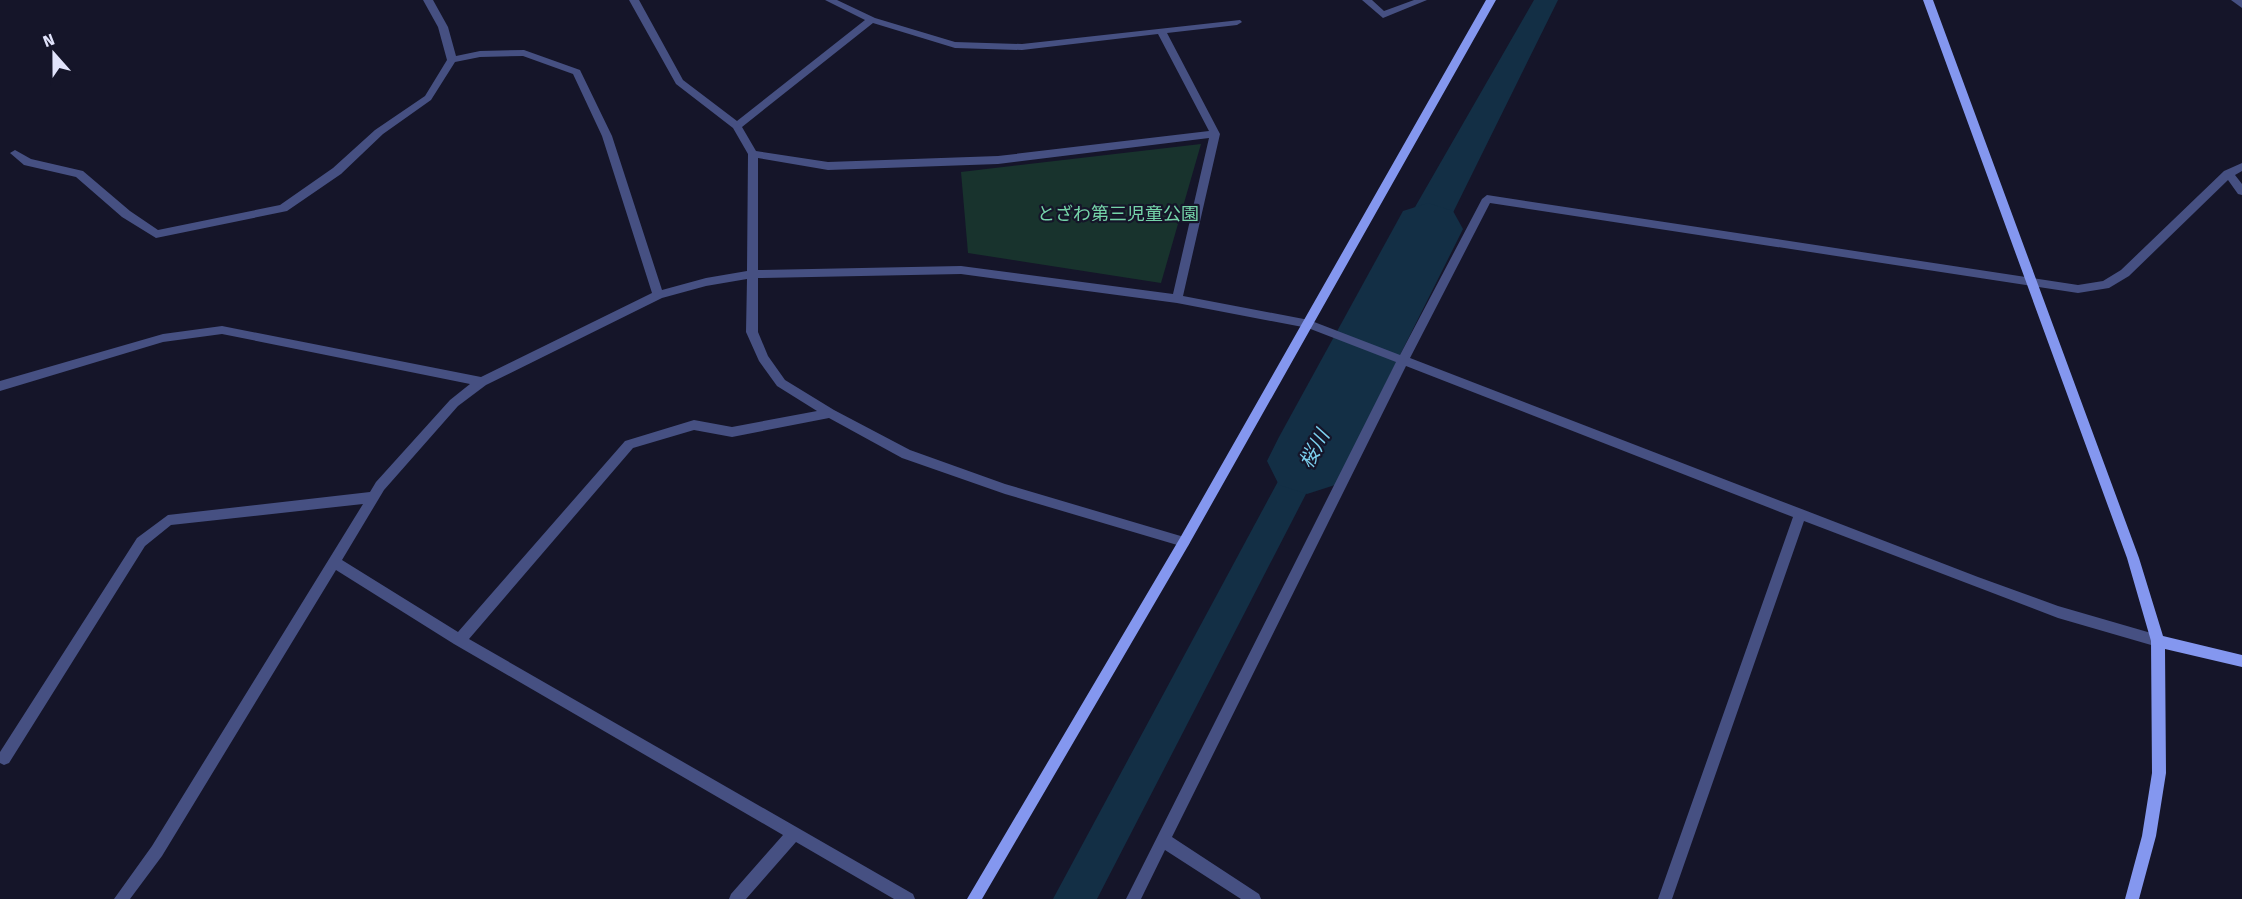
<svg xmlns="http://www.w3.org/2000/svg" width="2242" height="899" font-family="'Fira Sans','Noto Sans JP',sans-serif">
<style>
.green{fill:#18332d}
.water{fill:#132f45}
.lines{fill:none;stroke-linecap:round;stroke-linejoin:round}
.river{fill:#132f45;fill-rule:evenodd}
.street{fill:#465082;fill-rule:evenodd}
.secondary{fill:#8497ef;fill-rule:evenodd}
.labels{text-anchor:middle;stroke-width:4.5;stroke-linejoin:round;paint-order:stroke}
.park-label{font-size:18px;fill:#75d4a9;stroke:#151529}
.water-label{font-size:20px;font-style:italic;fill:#7cd0ee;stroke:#151529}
</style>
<rect width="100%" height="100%" fill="#151529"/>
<!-- green -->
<path class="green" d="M1201,144L1161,283L968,253L961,172Z"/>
<!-- water -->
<path class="water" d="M1534,0H1558L1394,332L1353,315Z
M1345,357L1371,368L1097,899H1053Z"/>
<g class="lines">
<!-- river -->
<path class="river" d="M1428,203L1453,211L1463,229L1335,485L1307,494L1279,485L1267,461L1279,437L1403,211Z"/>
<!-- street -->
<path class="street" d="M423,0H433L448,27L456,56L480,51L524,50L580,70L612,136L662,290L706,278L747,271L748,154L733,128L676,84L629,0H639L683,80L737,121L865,20L825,0H837L875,18L955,42L1022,44L1240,20L1242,22L1237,25L1167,33L1220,134L1183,296L1309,320L1400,355L1482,199L1487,195L2078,285L2103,281L2121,270L2224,171L2242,163V171L2235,175L2242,184V195L2238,194L2228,180L2129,276L2109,288L2078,293L1490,203L1410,358L1978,577L2058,606L2158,635L2163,637L2165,641L2163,645L2158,647L2058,618L1804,521L1672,899H1658L1793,517L1406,366L1172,837L1259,894L1261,899H1241L1165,850L1141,899H1126L1396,362L1308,328L1177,303L961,274L758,278V332L768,356L785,380L834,410L910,450L1005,484L1184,537L1188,538L1190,542L1188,546L1184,547L1005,494L902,458L829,418L732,437L694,430L633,448L469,639L913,894L915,899H894L796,842L746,899H729L731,894L783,835L454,644L336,570L162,856L130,899H114L152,846L363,504L171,525L145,546L9,763L4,765L0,763V752L137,538L168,515L370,492L376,482L450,400L470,384L222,334L163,342L0,391V381L163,334L222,326L481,377L652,293L602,136L573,74L523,56L480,57L455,62L431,100L383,134L341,174L287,211L156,238L122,217L76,177L24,165L10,153L15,150L31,159L83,171L130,211L158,230L280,205L333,168L375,130L425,96L447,60L438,27ZM873,23L955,48L1022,50L1158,34L1209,131L998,156L828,162L756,151L742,127ZM1209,138L1173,294L961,266L758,270V158L828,170L998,164ZM747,279L746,332L759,361L777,386L817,411L732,427L694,420L625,441L458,632L342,560L384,490L458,406L486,385L662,298L706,286Z
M1362,0H1372L1384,11L1414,0H1427L1383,18Z
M2231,0H2242V8Z"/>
<!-- secondary -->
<path class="secondary" d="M1486,0H1496L1188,546L982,899H967L1180,538Z
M1923,0H1933L2139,558L2163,636L2242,655V667L2165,649L2166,773L2156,836L2139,899H2125L2142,836L2152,773L2151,641L2127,558Z"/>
</g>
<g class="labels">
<!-- park labels -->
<g class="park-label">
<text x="1118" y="220">とざわ第三児童公園</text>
</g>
<!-- water labels -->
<g class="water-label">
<text transform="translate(1314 449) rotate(-62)" y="7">桜川</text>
</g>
</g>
<!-- north arrow -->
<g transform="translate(54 54) rotate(339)" stroke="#151529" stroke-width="4.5" paint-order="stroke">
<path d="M0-4.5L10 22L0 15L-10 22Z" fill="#e1e3fb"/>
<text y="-9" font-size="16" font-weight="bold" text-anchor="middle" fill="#e1e3fb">N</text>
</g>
</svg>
